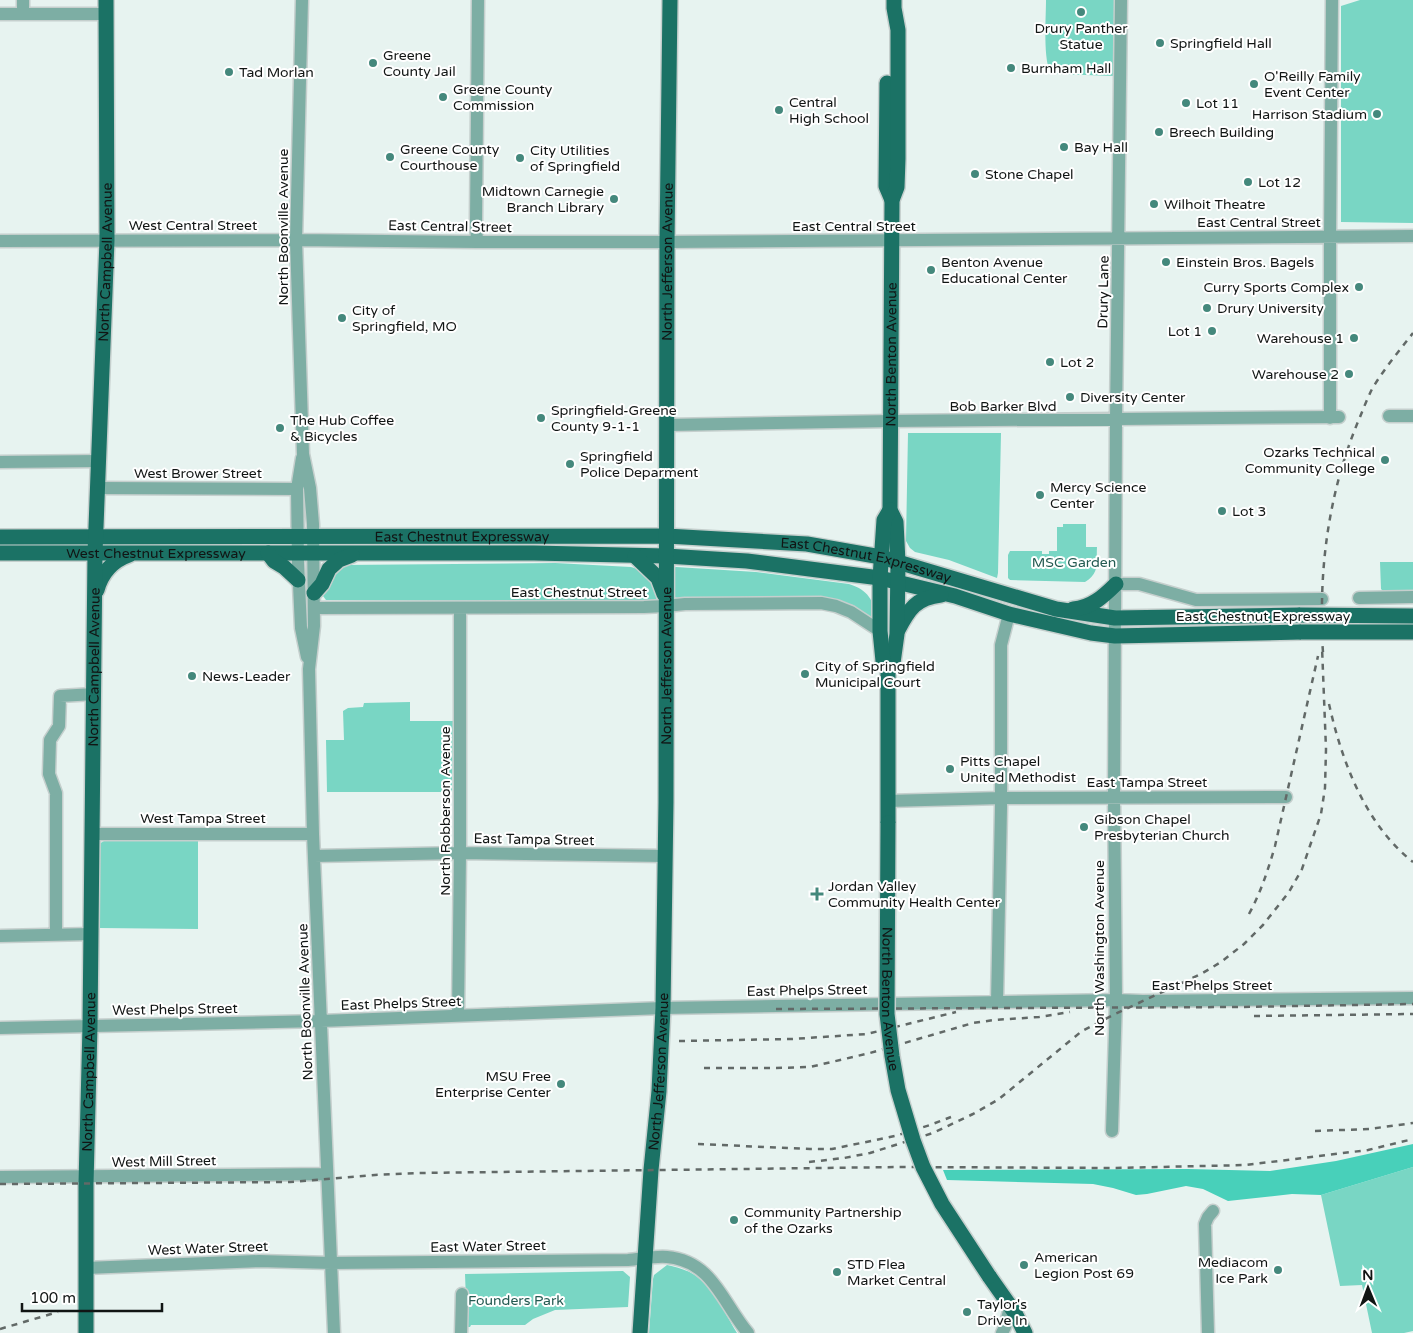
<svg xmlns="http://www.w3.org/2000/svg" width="1413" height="1333" font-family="'Varela Round',sans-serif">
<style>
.green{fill:#79d6c4}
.forest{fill:#48d0ba}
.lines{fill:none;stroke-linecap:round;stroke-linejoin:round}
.minor-casing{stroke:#c5cfcd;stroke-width:15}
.major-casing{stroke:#c5cfcd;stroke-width:18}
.minor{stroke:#7daea4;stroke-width:12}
.major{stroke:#1b7265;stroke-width:15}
.rail{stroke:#626967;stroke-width:2.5;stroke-dasharray:6 6;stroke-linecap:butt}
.major-bridge-casing{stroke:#c5cfcd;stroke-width:18;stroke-linecap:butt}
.major-bridge{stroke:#1b7265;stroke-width:15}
.poi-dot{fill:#44887c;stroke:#fff;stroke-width:2}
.labels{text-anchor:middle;stroke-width:4;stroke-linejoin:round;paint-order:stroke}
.poi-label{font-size:14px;fill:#111514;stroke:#fff;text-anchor:start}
.street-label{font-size:14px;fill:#111514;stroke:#fff}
.park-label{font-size:14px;fill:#245b52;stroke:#fff}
</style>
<rect width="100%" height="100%" fill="#e7f3f0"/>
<!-- green -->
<path class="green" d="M1046,0H1114L1115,76L1056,74L1050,72C1043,56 1046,18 1046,0Z
M1360,0H1413V223L1341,222V6Z
M908,433H1001L998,573L997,578L949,560L915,552L910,548L906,541Z
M1063,524H1086V547H1097C1096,563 1100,573 1085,582L1010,580L1008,578V555L1010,551H1042V554H1049V551H1057V527H1063Z
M1380,562H1413V591H1383L1381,589Z
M555,563L631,567C646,571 659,584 656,601L654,602L326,600L323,596L330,574L344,565Z
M676,567L756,572L849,584C868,590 874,600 876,619L869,621L853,605L834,601L822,596L677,598L674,597L673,595V568Z
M410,702V721H453L452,792H327L326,740H344L343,711L348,708L363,707L364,703Z
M104,841H198V929L99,928V844Z
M1413,1167V1331L1404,1333H1372L1362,1285L1340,1286L1321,1195Z
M667,1265C675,1267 685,1269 693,1274C714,1287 724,1312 737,1333H649L653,1279L654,1275Z
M623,1271L630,1277L628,1307L555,1310L533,1319L525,1325H471L470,1327H467L465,1274Z"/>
<!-- forest -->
<path class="forest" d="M1413,1144V1167L1321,1195L1292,1194L1228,1201L1203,1189L1186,1186L1147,1194L1136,1195L1113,1188L1093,1184L947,1180L943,1170L1188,1169L1270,1171L1336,1161Z"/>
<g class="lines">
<defs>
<path id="minor" d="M302,0L296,240L303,454L310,488L313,524L314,626L309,669L313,834L334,1333
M0,14H106
M23,14V0
M0,241L296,240L477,242H667L1413,236
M477,242L476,222L478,0
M1389,416H1413
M1330,418V237L1332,0
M667,425L891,421L1339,417
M302,458L297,489L298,563L301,628L307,657
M0,462L99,461
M98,488L297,489
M1116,584H1139L1196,600L1322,599
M1359,598L1413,597
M314,608L644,607L666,606L685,604L821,603L836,606L851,612L880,631
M887,801L1001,798L1286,797
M92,834H313
M314,856L460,853L665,856
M56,935V793L49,774L50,740L59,726L60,696L94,694
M0,936L91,934
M997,1002L1001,808V645L1009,614
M458,1015L460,853V608
M0,1028L321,1021L663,1008L1116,1000L1143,1001L1413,998
M1112,1131L1116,1000L1114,797L1116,420L1121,0
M0,1177L327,1174
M86,1268L259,1261L331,1263L628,1260C641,1259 654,1256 667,1257C713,1261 723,1304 748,1333
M461,1333L462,1294
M1002,1333L1005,1327L1010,1307
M1208,1333L1205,1224L1208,1217L1213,1211"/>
<g id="major">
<path d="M887,83L886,186L892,200"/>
<path id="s1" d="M0,537L666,536L807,544L881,557L1056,609L1115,618L1300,615"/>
<path id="s2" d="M0,553H534L666,556L747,561L880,578L955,596L1009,614L1091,633L1115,636L1301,632"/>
<path d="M268,553L274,561L284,567L298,580"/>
<path d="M635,556L658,578L664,594"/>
<path d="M97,590C102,572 112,561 129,555"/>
<path d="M314,593L322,584L329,569L339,560L352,555"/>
<path d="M1073,609C1091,608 1104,596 1116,584"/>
<path d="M898,630C909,609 916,598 941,595"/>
<path id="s3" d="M888,669L893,663L897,634L898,562L896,522L890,510L892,200L897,187L898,159V30L894,8V0"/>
<path d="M888,823V669L883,661L880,631V578L884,520L890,510"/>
<path d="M989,1276L1015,1313L1025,1333"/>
<path id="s4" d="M86,1333V1184L90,1026L95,553L107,240L106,0"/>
<path id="s5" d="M640,1333L651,1170L659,1091L663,1008L666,802L667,242L670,0"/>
</g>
</defs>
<!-- minor casing -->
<use href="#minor" class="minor-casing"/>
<!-- major casing -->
<use href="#major" class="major-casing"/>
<!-- minor -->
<use href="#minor" class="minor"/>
<!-- major -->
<use href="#major" class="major"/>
<!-- rail -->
<path class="rail" d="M1323,652C1322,641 1322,629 1322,618C1321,549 1333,480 1360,417C1364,407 1368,397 1372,389C1384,369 1399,351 1413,333
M1329,704C1342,762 1365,824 1413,862
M1249,914C1261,892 1268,870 1275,846L1318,656
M776,1009L1238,1007L1413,1004
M1254,1016L1413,1014
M679,1041L792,1039L867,1034L956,1012
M704,1068H776L810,1067L870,1053L973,1023L994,1020L1039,1017L1070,1012
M1315,1131L1369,1129L1413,1123
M698,1144L810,1149H832L895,1136L930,1125L951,1117
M809,1162L844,1158L870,1153L933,1133L973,1114L999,1099L1082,1031L1115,1014L1201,974L1221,962L1244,944L1263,925L1289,892L1302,869L1321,814L1325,788L1326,749L1322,647
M0,1184L290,1182L375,1175L417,1173L902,1167L1116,1168L1246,1165L1368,1150L1413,1139
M0,1329L58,1312"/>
<defs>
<g id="major-bridge">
<path d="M1300,615L1413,616"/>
<path d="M1301,632H1413"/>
<path id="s6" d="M888,823L887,1014L892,1056L898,1090L913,1140L923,1167L942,1204L989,1276"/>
</g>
</defs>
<!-- major-bridge casing -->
<use href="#major-bridge" class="major-bridge-casing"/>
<!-- major-bridge -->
<use href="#major-bridge" class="major-bridge"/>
</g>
<!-- markers -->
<g class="poi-dot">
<circle cx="1081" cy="12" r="5"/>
<circle cx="1160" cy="43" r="5"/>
<circle cx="373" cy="63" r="5"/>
<circle cx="1011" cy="68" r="5"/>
<circle cx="229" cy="72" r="5"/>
<circle cx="1254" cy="84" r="5"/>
<circle cx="443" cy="97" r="5"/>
<circle cx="1186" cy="103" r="5"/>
<circle cx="779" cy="110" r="5"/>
<circle cx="1377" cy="114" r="5"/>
<circle cx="1159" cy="132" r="5"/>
<circle cx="1064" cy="147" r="5"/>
<circle cx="390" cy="157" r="5"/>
<circle cx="520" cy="158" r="5"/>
<circle cx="975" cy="174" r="5"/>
<circle cx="1248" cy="182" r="5"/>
<circle cx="614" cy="199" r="5"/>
<circle cx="1154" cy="204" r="5"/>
<circle cx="1166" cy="262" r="5"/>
<circle cx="931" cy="270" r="5"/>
<circle cx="1359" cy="287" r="5"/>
<circle cx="1207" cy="308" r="5"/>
<circle cx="342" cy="318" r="5"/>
<circle cx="1212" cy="331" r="5"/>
<circle cx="1354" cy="338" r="5"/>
<circle cx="1050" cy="362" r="5"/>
<circle cx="1349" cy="374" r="5"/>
<circle cx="1070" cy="397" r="5"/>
<circle cx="541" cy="418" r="5"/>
<circle cx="280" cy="428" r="5"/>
<circle cx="1385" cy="460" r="5"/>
<circle cx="570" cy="464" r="5"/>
<circle cx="1040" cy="495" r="5"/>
<circle cx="1222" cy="511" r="5"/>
<circle cx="805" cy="674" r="5"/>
<circle cx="192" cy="676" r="5"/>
<circle cx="950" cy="769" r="5"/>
<circle cx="1084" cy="827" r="5"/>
<path d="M814.5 886.5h5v5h5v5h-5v5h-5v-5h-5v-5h5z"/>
<circle cx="561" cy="1084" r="5"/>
<circle cx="734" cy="1220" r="5"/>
<circle cx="1024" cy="1265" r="5"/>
<circle cx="1278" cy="1270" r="5"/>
<circle cx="837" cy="1272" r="5"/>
<circle cx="967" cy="1312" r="5"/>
</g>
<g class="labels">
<!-- poi labels -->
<g class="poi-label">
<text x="1081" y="33" text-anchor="middle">Drury Panther<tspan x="1081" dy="16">Statue</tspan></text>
<text x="1170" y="48">Springfield Hall</text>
<text x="383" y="60">Greene<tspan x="383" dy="16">County Jail</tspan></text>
<text x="1021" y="73">Burnham Hall</text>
<text x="239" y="77">Tad Morlan</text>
<text x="1264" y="81">O'Reilly Family<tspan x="1264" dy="16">Event Center</tspan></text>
<text x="453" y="94">Greene County<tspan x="453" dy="16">Commission</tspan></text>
<text x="789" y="107">Central<tspan x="789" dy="16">High School</tspan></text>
<text x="1196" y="108">Lot 11</text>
<text x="1367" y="119" text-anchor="end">Harrison Stadium</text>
<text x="1169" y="137">Breech Building</text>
<text x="1074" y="152">Bay Hall</text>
<text x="400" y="154">Greene County<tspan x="400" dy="16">Courthouse</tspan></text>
<text x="530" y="155">City Utilities<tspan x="530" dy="16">of Springfield</tspan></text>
<text x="985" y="179">Stone Chapel</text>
<text x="1258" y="187">Lot 12</text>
<text x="604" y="196" text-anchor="end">Midtown Carnegie<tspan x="604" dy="16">Branch Library</tspan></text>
<text x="1164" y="209">Wilhoit Theatre</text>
<text x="941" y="267">Benton Avenue<tspan x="941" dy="16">Educational Center</tspan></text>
<text x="1176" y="267">Einstein Bros. Bagels</text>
<text x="1349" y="292" text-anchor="end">Curry Sports Complex</text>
<text x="1217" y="313">Drury University</text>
<text x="352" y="315">City of<tspan x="352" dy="16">Springfield, MO</tspan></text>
<text x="1202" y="336" text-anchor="end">Lot 1</text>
<text x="1344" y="343" text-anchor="end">Warehouse 1</text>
<text x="1060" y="367">Lot 2</text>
<text x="1339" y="379" text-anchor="end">Warehouse 2</text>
<text x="1080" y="402">Diversity Center</text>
<text x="551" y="415">Springfield-Greene<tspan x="551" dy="16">County 9-1-1</tspan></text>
<text x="290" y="425">The Hub Coffee<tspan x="290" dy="16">&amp; Bicycles</tspan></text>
<text x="1375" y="457" text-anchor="end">Ozarks Technical<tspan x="1375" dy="16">Community College</tspan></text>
<text x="580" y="461">Springfield<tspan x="580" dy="16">Police Deparment</tspan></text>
<text x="1050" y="492">Mercy Science<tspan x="1050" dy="16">Center</tspan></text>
<text x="1232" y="516">Lot 3</text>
<text x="815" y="671">City of Springfield<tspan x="815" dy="16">Municipal Court</tspan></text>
<text x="202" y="681">News-Leader</text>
<text x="960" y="766">Pitts Chapel<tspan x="960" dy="16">United Methodist</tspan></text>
<text x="1094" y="824">Gibson Chapel<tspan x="1094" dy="16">Presbyterian Church</tspan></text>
<text x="828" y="891">Jordan Valley<tspan x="828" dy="16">Community Health Center</tspan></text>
<text x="551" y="1081" text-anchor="end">MSU Free<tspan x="551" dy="16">Enterprise Center</tspan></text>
<text x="744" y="1217">Community Partnership<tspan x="744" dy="16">of the Ozarks</tspan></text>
<text x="1034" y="1262">American<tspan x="1034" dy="16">Legion Post 69</tspan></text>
<text x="1268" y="1267" text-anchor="end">Mediacom<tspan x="1268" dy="16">Ice Park</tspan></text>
<text x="847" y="1269">STD Flea<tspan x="847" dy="16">Market Central</tspan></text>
<text x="977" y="1309">Taylor's<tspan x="977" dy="16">Drive In</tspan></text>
</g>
<!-- street labels -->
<g class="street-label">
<text x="1259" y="227">East Central Street</text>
<text x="193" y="230">West Central Street</text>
<text transform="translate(450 226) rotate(1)" y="5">East Central Street</text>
<text x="854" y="231">East Central Street</text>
<text transform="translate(283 227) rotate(-90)" y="5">North Boonville Avenue</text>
<text dy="5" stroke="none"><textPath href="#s4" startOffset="1071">North Campbell Avenue</textPath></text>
<text dy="5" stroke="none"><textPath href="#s5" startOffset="1072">North Jefferson Avenue</textPath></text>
<text transform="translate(1103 292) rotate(-89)" y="5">Drury Lane</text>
<text dy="5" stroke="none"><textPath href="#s3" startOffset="318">North Benton Avenue</textPath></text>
<text x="1003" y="411">Bob Barker Blvd</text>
<text x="198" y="478">West Brower Street</text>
<text dy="5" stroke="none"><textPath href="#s1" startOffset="462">East Chestnut Expressway</textPath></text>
<text dy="5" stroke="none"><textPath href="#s2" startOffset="156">West Chestnut Expressway</textPath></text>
<text dy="5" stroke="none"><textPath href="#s1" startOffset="868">East Chestnut Expressway</textPath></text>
<text x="579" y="597">East Chestnut Street</text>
<text x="1263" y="621">East Chestnut Expressway</text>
<text dy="5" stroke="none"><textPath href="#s4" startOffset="666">North Campbell Avenue</textPath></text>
<text dy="5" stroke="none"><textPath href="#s5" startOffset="668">North Jefferson Avenue</textPath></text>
<text x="1147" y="787">East Tampa Street</text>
<text transform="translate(445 811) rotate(-90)" y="5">North Robberson Avenue</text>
<text x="203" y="823">West Tampa Street</text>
<text transform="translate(534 839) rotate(1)" y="5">East Tampa Street</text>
<text transform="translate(1099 948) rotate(-90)" y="5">North Washington Avenue</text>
<text x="1212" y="990">East Phelps Street</text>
<text transform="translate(807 990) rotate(-1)" y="5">East Phelps Street</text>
<text dy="5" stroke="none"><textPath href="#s6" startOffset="176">North Benton Avenue</textPath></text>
<text transform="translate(305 1002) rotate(-92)" y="5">North Boonville Avenue</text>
<text transform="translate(401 1003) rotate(-2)" y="5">East Phelps Street</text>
<text transform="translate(175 1009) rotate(-1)" y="5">West Phelps Street</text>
<text dy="5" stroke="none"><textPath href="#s4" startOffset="261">North Campbell Avenue</textPath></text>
<text dy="5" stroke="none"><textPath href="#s5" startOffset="262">North Jefferson Avenue</textPath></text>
<text transform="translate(164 1161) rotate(-1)" y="5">West Mill Street</text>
<text transform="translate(488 1246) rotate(-1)" y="5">East Water Street</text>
<text transform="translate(208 1248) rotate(-2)" y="5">West Water Street</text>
</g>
<!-- park labels -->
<g class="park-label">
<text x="1074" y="567">MSC Garden</text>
<text x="516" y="1305">Founders Park</text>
</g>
</g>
<!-- north arrow -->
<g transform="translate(1368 1288) rotate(359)" stroke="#ffffff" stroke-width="4" paint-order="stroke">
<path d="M0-4L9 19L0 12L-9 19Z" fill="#111514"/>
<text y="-8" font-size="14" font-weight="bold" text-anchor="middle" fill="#111514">N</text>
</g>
<!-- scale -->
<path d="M22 1303v8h140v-8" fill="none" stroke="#111514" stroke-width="2.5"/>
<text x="30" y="1303" font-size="15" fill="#111514" stroke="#ffffff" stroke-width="4" paint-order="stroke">100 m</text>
</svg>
